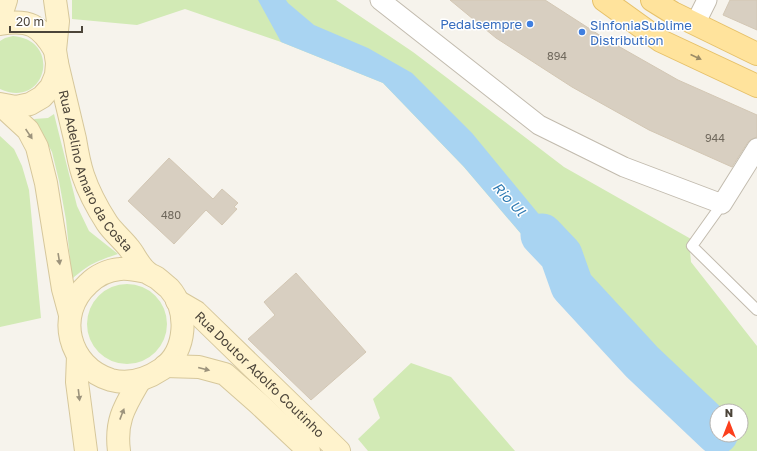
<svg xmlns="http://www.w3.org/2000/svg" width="757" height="451" font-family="'Golos Text',sans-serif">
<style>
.green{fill:#d2eab5;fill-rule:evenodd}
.water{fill:#a9d4f2}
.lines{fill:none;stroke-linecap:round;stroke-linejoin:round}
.river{stroke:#a9d4f2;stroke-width:43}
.building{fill:#d8cfc1;stroke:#d3c7b4}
.service-casing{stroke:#c2bbae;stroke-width:12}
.minor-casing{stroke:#c2bbae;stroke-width:21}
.secondary-casing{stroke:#d6c79b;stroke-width:24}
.primary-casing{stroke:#e6c16a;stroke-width:24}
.service{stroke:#fff;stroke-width:10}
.minor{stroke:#fff;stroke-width:19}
.secondary{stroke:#fff3cd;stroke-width:22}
.primary{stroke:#ffe39c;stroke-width:22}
.oneway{fill:#9c8c66}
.oneway2{fill:#9c937c}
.shop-dot{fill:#3f7fe0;stroke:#fff;stroke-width:1.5}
.labels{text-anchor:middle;stroke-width:3;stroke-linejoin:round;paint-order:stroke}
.number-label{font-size:11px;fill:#6e675b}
.shop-label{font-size:13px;fill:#366cbe;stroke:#fff;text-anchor:end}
.street-label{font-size:13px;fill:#4b4439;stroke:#fff}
.water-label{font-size:14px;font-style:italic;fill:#2e7ab2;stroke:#fff}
</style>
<rect width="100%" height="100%" fill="#f6f3ec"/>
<!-- green -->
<path class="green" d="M72,0H336L413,52L564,167L691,239L690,251L691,262L757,346V451H711L696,436L568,289L464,167L383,83L281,42L185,9L137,25L72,19ZM717,411H741V435H717Z
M13,36C63,40 46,110 0,89V41L5,38Z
M54,114L77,206L89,231L118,254C97,261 89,264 72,279L66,220L59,181L52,152L34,119L48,118Z
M0,136L14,149L22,166L29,190L41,318L0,327Z
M87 324a40 40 0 1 1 80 0a40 40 0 1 1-80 0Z
M411,363L451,377L515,451H368L358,439L380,418L373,399Z"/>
<!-- water -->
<path class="water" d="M258,0H286L288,3L314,25L368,48L412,73L472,133L579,263L572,286L568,289L464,167L383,83L281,42Z"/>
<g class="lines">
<!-- river -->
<path class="river" d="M542,235L561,255L572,286L642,362L717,433"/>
</g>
<!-- building -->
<path class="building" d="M450,0H545L604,38L678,80L757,115V137L752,139L748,142L732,167L649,130L572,87L496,38Z
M730,0H757V30L723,15Z
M169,158L213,199L222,189L238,203L234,207L237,209L222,225L206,210L174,244L128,201Z
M296,273L366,352L311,400L248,339L275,315L264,302Z"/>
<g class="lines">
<defs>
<path id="service" d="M722,204L692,246L757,310"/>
<path id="minor" d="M380,0L539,125L624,167L722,204L757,148
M695,24L707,0"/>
<g id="secondary">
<path d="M0,19L6,0"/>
<path d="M0,24C29,19 40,25 55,50"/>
<path id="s1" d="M57,63C63,88 69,114 75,139C77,151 79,163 83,175C88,190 98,209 107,223C113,232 122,239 129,248C135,255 139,266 147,272C150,275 154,276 157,278C161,281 165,285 169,288C189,310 187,351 162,369C147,379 129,385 111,380C68,367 55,314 88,284C96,276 108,270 120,269C129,268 137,270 146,272"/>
<path d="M0,104L16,107L30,104L42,97L51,87L56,75L57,63L55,50L58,21L55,0"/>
<path d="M2,106L28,130L37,147L46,183L63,289L70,315"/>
<path id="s2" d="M177,301L196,312L339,451"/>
<path d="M78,356L77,382L86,451"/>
<path d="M165,366L199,367L225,374L258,403L309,451"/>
<path d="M119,451C115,420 125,406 140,380"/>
</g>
<path id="primary" d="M604,0L661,41L757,86
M652,0L673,13L757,54"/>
</defs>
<!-- service casing -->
<use href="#service" class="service-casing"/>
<!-- minor casing -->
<use href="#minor" class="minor-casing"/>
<!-- secondary casing -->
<use href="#secondary" class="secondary-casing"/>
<!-- primary casing -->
<use href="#primary" class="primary-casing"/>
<!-- service -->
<use href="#service" class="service"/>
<!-- minor -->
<use href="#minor" class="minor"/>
<!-- secondary -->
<use href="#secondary" class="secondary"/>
<!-- primary -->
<use href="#primary" class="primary"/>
</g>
<!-- one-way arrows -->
<defs><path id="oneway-solid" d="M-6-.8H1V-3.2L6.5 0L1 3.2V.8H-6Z"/></defs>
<use class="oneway" href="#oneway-solid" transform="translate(696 57) rotate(25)"/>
<g class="oneway2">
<use href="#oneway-solid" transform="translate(29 134) rotate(56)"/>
<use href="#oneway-solid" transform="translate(59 259) rotate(81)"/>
<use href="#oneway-solid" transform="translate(204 369) rotate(14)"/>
<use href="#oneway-solid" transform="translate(79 395) rotate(83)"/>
<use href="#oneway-solid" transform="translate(122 414) rotate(-69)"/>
</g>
<!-- markers -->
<g class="shop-dot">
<circle cx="530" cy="24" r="4"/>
<circle cx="582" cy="32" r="4"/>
</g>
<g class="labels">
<!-- number labels -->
<g class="number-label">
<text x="557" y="60">894</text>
<text x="715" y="142">944</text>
<text x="171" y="219">480</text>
</g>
<!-- shop labels -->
<g class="shop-label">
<text x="522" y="29">Pedalsempre</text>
<text x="590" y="30" text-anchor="start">SinfoniaSublime<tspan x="590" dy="15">Distribution</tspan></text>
</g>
<!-- street labels -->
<g class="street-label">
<text dy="5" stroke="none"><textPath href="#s1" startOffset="116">Rua Adelino Amaro da Costa</textPath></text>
<text dy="5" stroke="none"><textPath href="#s2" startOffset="111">Rua Doutor Adolfo Coutinho</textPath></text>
</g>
<!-- water labels -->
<g class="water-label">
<text transform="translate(509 199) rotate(47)" y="5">Rio Ul</text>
</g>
</g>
<!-- north arrow -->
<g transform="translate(729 423)"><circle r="19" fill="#ffffff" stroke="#b7b4b0"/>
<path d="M0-3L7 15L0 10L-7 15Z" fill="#fc3f1d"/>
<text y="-6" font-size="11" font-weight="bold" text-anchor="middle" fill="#4b4439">N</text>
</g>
<!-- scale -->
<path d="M10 26v6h72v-6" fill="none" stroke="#4b4439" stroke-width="2"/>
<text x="16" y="26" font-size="12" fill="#4b4439" stroke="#ffffff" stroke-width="3" paint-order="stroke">20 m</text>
</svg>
